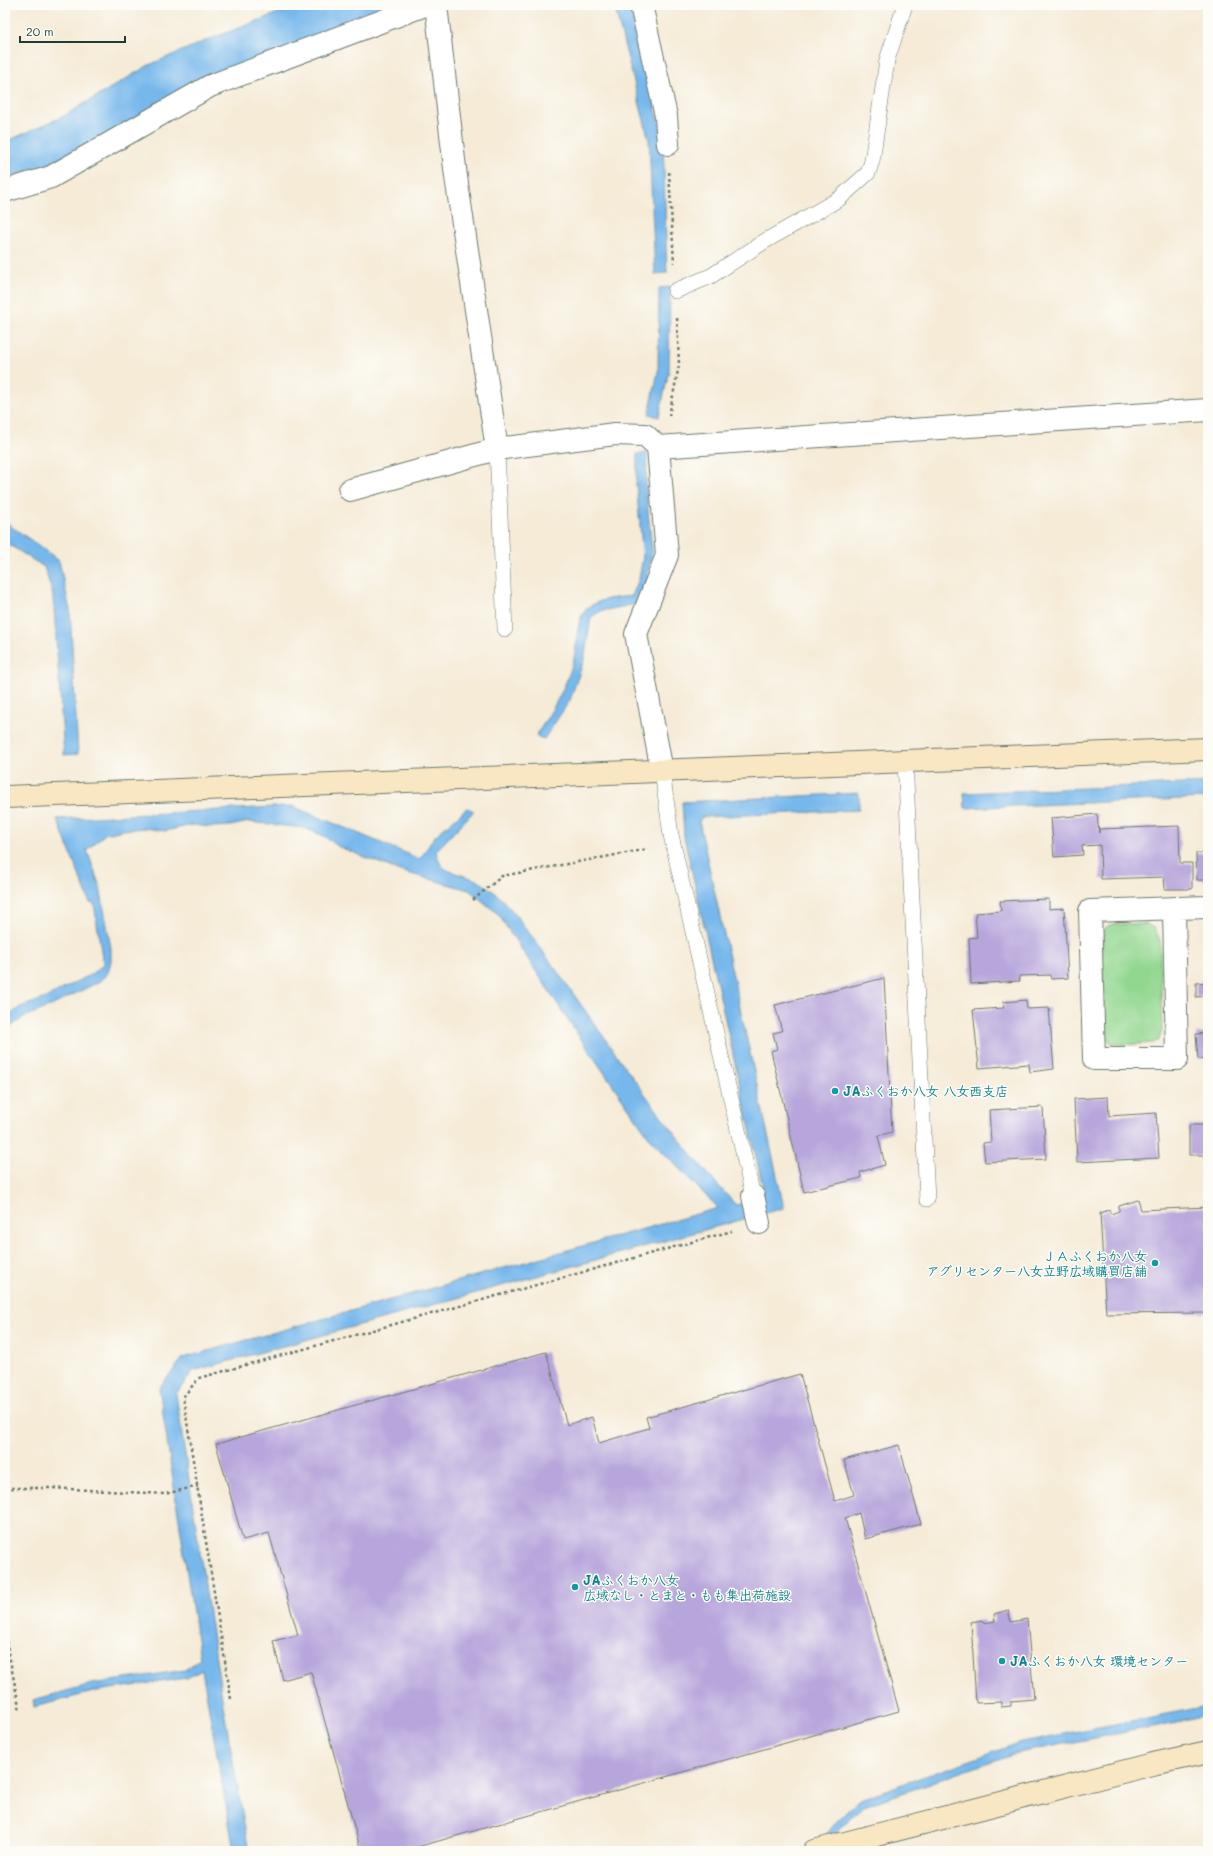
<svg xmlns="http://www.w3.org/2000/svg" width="1213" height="1856" font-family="Mali,'Klee One',sans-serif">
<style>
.green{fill:#92d78f;stroke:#588a62}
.water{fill:#77b8ec;stroke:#4b7a90}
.building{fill:#b7a6dc}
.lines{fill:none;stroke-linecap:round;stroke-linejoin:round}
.lane-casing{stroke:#6a7a6d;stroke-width:16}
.street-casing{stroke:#6a7a6d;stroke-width:24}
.secondary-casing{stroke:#6a7a6d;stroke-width:24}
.path{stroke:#6a7a6d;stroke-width:2.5;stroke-dasharray:3 3;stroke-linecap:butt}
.lane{stroke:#fff;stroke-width:15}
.street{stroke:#fff;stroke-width:22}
.secondary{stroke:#f9e7c3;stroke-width:22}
.culture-dot{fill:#0f9aa8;stroke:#fdfcf7;stroke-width:1.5}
.labels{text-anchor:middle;stroke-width:3;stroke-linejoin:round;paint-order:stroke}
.culture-label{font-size:13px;font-weight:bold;fill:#0d838f;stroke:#fdfcf7;text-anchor:start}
</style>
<rect width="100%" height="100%" fill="#fdfcf7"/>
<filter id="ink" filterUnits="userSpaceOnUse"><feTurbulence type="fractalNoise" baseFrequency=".025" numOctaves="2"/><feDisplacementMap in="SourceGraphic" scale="8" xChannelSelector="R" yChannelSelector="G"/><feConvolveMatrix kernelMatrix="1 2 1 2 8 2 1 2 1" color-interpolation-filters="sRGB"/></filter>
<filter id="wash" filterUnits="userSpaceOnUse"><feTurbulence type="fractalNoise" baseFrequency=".012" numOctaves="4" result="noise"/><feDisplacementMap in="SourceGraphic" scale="16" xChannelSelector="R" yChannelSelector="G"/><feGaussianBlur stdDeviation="0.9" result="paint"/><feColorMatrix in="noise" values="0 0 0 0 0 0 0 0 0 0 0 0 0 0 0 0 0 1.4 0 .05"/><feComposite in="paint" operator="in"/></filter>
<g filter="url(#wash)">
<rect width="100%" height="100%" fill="#f5ebd7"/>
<!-- green -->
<path class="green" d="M1114,924H1146L1154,928L1160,940L1162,1031L1159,1040L1153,1043L1120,1045L1111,1043L1104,1034L1101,932L1108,926Z"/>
<!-- water -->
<path class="water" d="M299,5H402L113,133L48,165L5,178V142L64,116L149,65L210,39Z
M614,5H629L663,138L667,273L655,274L649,140Z
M670,287L669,370L659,417L649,414L658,372L659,288Z
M647,453L646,490L652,550L647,582L637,604L601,611L591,617L584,660L570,700L544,739L536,736C551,712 565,690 573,662C577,650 576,621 584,612C595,598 616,598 632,596L639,579L643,557L636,484L637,454Z
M5,520L12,527L48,552L59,561L70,610L78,754L64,755L54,608L52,591L44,567L5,542Z
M1208,783V798L965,808L964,793Z
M859,793V810L702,817L699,821L784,1208L193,1371L176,1394L223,1705L249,1851H234L202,1670L187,1678L97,1691L34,1707L33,1700L92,1684L185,1670L200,1659L159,1388L183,1358L718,1208L651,1140L585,1045L498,914L469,890L400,871L339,847L324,836L304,828L249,822L230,826L210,827L192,825L165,831L145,828L123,830L105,834L87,850L100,887L111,948V961L108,973L100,981L49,1007L24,1017L5,1031V1019L20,1007L46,998L90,975L103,965L94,903H90L57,819L292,806L420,859L435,836L467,808L474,811L436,851C438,856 439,864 443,867C447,872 468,876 476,880C493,888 507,904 518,918C591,1014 654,1118 736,1205L761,1198L764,1192L684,837L682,802Z
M1208,1706V1716L1013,1754L864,1806L843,1825L833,1838L823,1839L837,1821L860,1799L1022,1742Z"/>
<g id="blocks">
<!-- building -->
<path class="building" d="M1097,814L1099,833V829L1179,826L1180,863H1192V889H1165L1164,877L1101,879L1100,845L1082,846L1083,855L1054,857L1051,818Z
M1196,853H1208V880H1197Z
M1049,899V909L1064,908L1068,978L1051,979L1050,975L1019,976L1020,981L971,984L969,938L977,937L975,913L1001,911L1000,901Z
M884,978L892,1132L878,1136L885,1165L860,1172L861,1178L804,1192L771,1051L777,1049L773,1033L782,1031L775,1005Z
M1208,982V996L1196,997V983Z
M1026,1000L1027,1009L1049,1008L1054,1069L1030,1072L1029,1064L979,1068L973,1010L1004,1008L1003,1002Z
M1208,1033V1058L1198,1059L1196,1034Z
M1108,1097L1109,1116L1156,1113L1159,1158L1077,1162L1074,1099Z
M1043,1107L1046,1159L985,1162L983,1143L991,1142L989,1110Z
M1189,1125H1208V1155H1189Z
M1138,1200L1141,1210L1208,1207V1313L1106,1314L1100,1213L1109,1210L1111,1214L1119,1211V1206Z
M546,1352L567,1425L592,1417L599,1443L649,1428L646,1417L800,1374L835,1501L854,1495L844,1460L899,1445L921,1524L865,1539L859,1513L845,1518L899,1711L403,1851H361L311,1672L283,1680L273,1641L298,1635L269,1533L243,1540L216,1444Z
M1008,1610L1011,1622L1027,1619L1034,1699L1011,1701V1706L1001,1707V1702L976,1703L971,1622L983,1620L984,1623L995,1621L994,1614Z"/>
</g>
</g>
<g filter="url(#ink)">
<use href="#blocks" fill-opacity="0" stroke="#6a7a6d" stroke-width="1"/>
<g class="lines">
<defs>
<path id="lane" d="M675,291L711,276L765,241L839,199L868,173L872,161L887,60L905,5
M497,449L505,629
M905,761L927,1199
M662,771L671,835L753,1196"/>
<path id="street" d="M436,5L456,177L497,449L615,434L645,435L658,447L1208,410
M641,5L666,116L668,144
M5,191L51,177L210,86L425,5
M658,447L667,555L636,634L662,771
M350,490L497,449
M1174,908L1177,1059H1094L1090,911L1208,907
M753,1196L759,1223"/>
<path id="secondary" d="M5,797L1208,749
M814,1851L1153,1764L1208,1752"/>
</defs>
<!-- lane casing -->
<use href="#lane" class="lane-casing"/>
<!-- street casing -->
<use href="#street" class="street-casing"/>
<!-- secondary casing -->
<use href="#secondary" class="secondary-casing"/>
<!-- path -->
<path class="path" d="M669,172L674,263
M669,416L679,365L677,316
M473,900L502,876L648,849
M5,1488H51L165,1494L198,1486
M5,1635L20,1711
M231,1699L183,1397L199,1378L732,1231"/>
<!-- lane -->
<use href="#lane" class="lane"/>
<!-- street -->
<use href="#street" class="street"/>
<!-- secondary -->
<use href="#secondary" class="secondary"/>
</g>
</g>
<!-- markers -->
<g class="culture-dot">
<circle cx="835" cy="1091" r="4"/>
<circle cx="1155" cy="1263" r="4"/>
<circle cx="575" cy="1587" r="4"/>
<circle cx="1002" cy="1661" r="4"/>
</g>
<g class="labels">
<!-- culture labels -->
<g class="culture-label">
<text x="843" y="1096">JAふくおか八女 八女西支店</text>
<text x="1147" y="1261" text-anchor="end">ＪＡふくおか八女<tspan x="1147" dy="15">アグリセンター八女立野広域購買店舗</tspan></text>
<text x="583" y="1585">JAふくおか八女<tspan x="583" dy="15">広域なし・とまと・もも集出荷施設</tspan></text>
<text x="1010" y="1666">JAふくおか八女 環境センター</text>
</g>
</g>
<!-- margin -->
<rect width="1213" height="1856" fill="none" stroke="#fdfcf7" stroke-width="20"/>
<!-- scale -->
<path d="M20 36v6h105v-6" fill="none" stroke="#1f3d34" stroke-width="2"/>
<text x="26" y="36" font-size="12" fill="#1f3d34" stroke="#fdfcf7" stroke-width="3" paint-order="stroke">20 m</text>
</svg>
